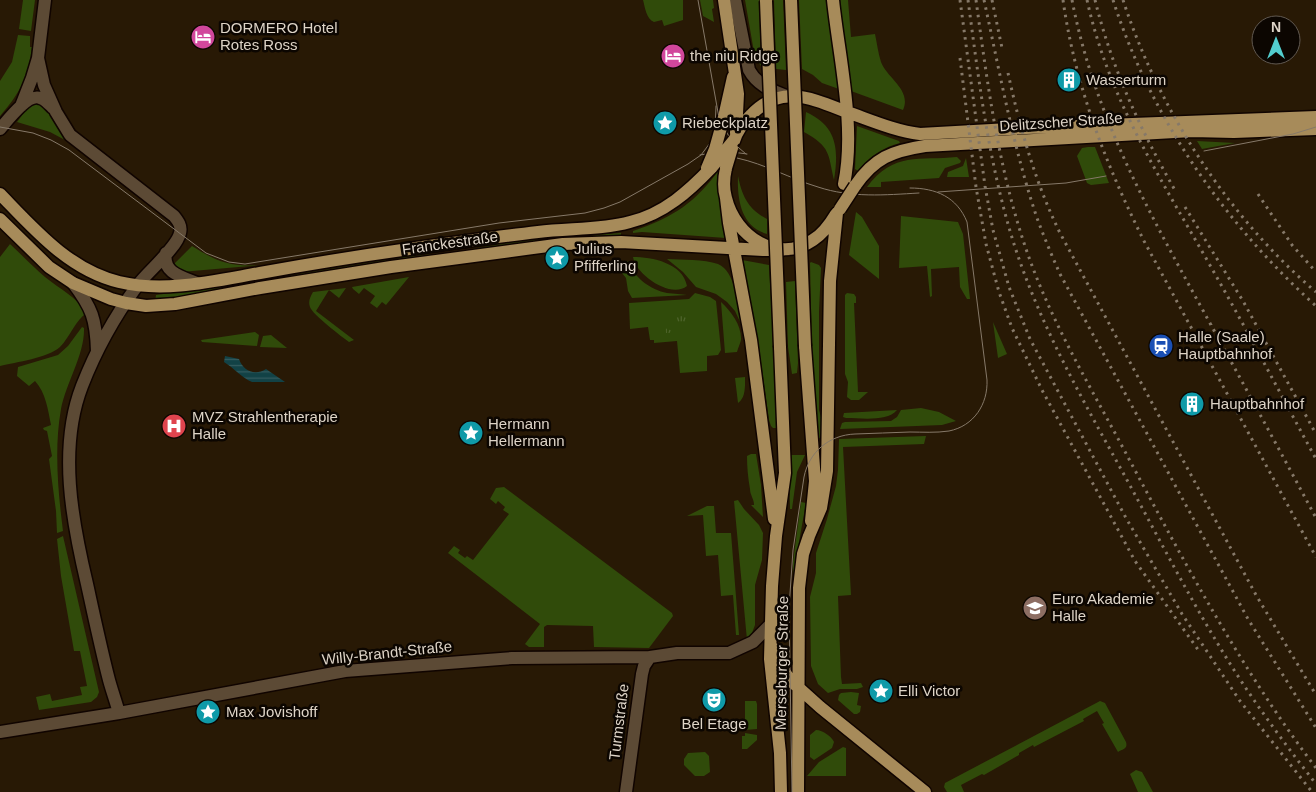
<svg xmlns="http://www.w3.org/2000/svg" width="1316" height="792" font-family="Helvetica,sans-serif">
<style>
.grass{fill:#304b0a}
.park{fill:url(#park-tufts)}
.water{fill:url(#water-rules)}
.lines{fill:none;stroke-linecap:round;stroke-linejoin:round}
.minor-casing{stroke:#100400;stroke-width:15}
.major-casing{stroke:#100400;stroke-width:15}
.minor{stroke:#5c4a35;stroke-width:12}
.major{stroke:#a78b5a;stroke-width:12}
.tram{stroke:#867969;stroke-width:1}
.rail{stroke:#867969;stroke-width:3;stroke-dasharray:2.5 5;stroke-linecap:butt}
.major-bridge-casing{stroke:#100400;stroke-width:15;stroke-linecap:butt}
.major-bridge{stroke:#a78b5a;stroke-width:12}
.labels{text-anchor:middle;stroke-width:5;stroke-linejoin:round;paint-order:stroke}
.poi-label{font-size:15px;fill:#ded4c7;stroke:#0c0601;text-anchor:start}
.street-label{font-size:15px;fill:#ded4c7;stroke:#0c0601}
</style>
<defs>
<pattern id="park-tufts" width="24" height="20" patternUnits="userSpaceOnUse" patternTransform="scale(1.25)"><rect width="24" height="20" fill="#304b0a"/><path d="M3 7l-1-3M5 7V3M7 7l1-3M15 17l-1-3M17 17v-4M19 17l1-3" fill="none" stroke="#4e642c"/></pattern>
<pattern id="water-rules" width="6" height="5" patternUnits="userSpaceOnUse" patternTransform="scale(1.25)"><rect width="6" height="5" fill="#124246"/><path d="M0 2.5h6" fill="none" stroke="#345c5f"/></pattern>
</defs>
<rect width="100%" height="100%" fill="#281905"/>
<!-- grass -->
<path class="grass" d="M23,0H35L31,31L19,29Z
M643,0H683V20L664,26L662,20L654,22C646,19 645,7 643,0Z
M700,0H713L714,8L712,9L714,22L703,16Z
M745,0H759L761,66L755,58Z
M774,0H783L786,70L776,69Z
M799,0H828L839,89L822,83L813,75L802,69Z
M840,0H848L851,37L875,34C877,43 878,53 881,62C887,78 912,90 903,110L851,91L844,40Z
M18,35L30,36V47H32C28,78 20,93 0,116V81L12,62Z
M38,103C51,111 55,127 67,137L65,140L50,132L17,122L29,106Z
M806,112C837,126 839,149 834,180C828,154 831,147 804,132Z
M857,126L899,141L900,143C884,147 868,157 858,171L855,169Z
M1197,141L1235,143L1202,149Z
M1088,147H1095L1109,183L1091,185L1087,183L1077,156L1082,148Z
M957,157L961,161L960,163L945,168L939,178L881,182V187H867C894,151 919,161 957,157Z
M966,158L969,177H947L948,172L963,166Z
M720,168L718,190L726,238L642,232L633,233V231C672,218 697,202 720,168Z
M738,176C742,196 748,209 767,219V234C741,227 737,199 738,176Z
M856,212L862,217L879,246V279L849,255Z
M901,216L958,222L963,234L970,299H967L960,287L959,267L931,269L932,296L930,297L927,266L899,268Z
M621,233V235L577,237L520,243L155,302L156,295L231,285L404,257L453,252L519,241Z
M10,244C22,255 33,267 45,277C61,290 75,296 87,313C76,319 70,337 60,347C48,358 16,362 0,366V257Z
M192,246C217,262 231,267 261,265L181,272L172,266Z
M633,257C652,257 683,263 687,286C671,299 636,275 633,257Z
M667,259C682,260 704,259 718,264C736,271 738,308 741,324L735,311L727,302L716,294L696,287L683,272Z
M742,260L769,265L778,428H773L771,426L769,420L759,348Z
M628,261C633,277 651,290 667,293C674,294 682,294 687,295L632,298L628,291L626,278L618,268H612L611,262Z
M811,262L819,265L821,268L819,312V410L823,424V435L814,443L810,263Z
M409,277L386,305L382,302L377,308L370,303L375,296L364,288L359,294L353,289L352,287Z
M795,281L798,363L797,373L792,374L788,347L786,282Z
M346,288L339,298L329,290L316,311L354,340L349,342C342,337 312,314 310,307C308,302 310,297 313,292Z
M695,293L710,297L716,301L721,350L718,355L707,356V371L680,373L677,341L654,343V340H650L648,327L630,329L629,303L689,299Z
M847,293L854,294L856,297V303H854L858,392H868L859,400H851L847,397L848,382L845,374V295Z
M721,302C731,311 742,326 741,340C740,344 738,348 737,352L725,353Z
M993,322L1007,354L998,358Z
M82,327L84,328C85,354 66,383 61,409C54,448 58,492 63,531L57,533L56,511L49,459L52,456L47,431L44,430L43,428L51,425C48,410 46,393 35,381L29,386L17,376L18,367L58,355L68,346Z
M255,332L259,335L257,346L202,342L201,340Z
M271,335L287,348L260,347L263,336Z
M745,377C745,385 746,398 738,403L735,378Z
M921,408L939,412L956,421L942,425L840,429L842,423L845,422L891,421L897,417L901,410Z
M897,410C887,422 861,418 846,418L843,417L844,413Z
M926,436L924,444L843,447L851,595L838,596L841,677L842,684L861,683L863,687L857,689H840L828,693L818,684L811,666L810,597L816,573V553L827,519L836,486L838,470L839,439Z
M751,454H756L761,485L763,517L751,505H754C754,499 750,495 750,489C748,478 747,467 747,456Z
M789,455H805L797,472L792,509H790Z
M504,487L672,613L673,616L649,648L594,647L593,626L547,625L544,627V647H529L525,644L540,624L448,553L454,546L460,550L458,553L465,558L467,556L473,560L509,514L503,510L505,507L498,501L496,504L490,499L496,488Z
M738,500L744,509L759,525L763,533L762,560L755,585V625L752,633L747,640L734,501Z
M801,502L806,503L793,575V562Z
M707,506H714L716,533H731L739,635H736L733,595L721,596L718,555L706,556L703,515L687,516Z
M63,536L99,692L97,697L91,702L39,710L36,697L50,694L52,701L82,695L80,687L87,686L80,651H74L61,576L57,539Z
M851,692L859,693L857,705L861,706L860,712L857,714H854L838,700L839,695L841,693Z
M745,701H756L757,704V729L745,730Z
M1100,701L1105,703L1126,742C1128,749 1123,749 1118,752L1102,724L1104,723L1097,711L1083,719L1084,721L1034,747L1033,745L1019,753V755L984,775L982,774L961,785L964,792H947L944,787L945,783Z
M816,730C823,730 832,737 834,742L832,748L814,760L810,757V735Z
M745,733L757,735V740L747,749H742V736H745Z
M843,747L846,748V776H807L819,762Z
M705,752L709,756L710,772L704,776H695L684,765V759L688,753Z
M1136,770L1142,772L1153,792H1138L1130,774Z"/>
<!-- park -->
<path class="park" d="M686,311L688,332L666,333L665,312Z"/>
<!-- water -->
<path class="water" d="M225,356L239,359C243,371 255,376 266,369L285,382H252C242,378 234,368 224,362Z"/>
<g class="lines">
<defs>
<path id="minor" d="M735,0L749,70C757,85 771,90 786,96
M38,58L44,85L56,112L70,135L174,216C178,221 182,226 180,233C177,248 147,272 137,286C115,316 96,350 82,386C58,448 72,521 87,584C94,616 101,649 109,680C112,691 116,702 119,713
M21,106L32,78L38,58L45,0
M0,129C7,121 28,93 40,98C45,99 49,104 53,108
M166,253C162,273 182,277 197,283
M73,283C92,308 96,319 97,351
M0,732L119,713L345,671L512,658L650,657L677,653H729L753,642L772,623
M626,792L642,674L644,666L650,657"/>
<path id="major" d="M724,0L738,94L736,133
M833,0C839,58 856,127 844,184
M724,117L733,77
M734,141C737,131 744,122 751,115C781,83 813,99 847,112C870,120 895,131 920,134L1026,128L1316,117
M726,168C724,177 723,188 726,198C735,236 777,265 813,240C823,234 830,224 836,214
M855,186C874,158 892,151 925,146L1192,131L1234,132L1316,129
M0,194C34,229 69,270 119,282C165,293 214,281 260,273C309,264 359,256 409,249C452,243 495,237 538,232C569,228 601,230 630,222C664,214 689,191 712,167
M726,198L729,223L751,340L774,519
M0,219L49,267L73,283L111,299L126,303L146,306L175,304L260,288L391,267L563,244L621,242L763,250H782
M805,346L815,481L811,521
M780,347L785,473L776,536L772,586L770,659L780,753L781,792
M773,648L781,667L790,680L820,707L925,792
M798,792L799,588L803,554L809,536L821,508L827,471L830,281L837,213"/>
</defs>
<!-- minor casing -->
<use href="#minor" class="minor-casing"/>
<!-- major casing -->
<use href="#major" class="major-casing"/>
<!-- minor -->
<use href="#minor" class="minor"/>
<!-- major -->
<use href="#major" class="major"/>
<!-- tram -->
<path class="tram" d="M698,0L719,118L732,142L746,154
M0,127L33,133L51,140L69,150L206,253L229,262L245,264L499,223L585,213L604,208L620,202L688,164L701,155L710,143L715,129L716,106
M1204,151L1293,134L1316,127
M700,155L725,151L747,154
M737,158C765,164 791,179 818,187C851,198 885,195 919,193
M938,192L1066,183L1106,176
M792,792L789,608L793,550L804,477C809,452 829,435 855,434C873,433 892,433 910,432C922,432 936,433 949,431C974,426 988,404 987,380L967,222C957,197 936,188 910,188"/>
<!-- rail -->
<path class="rail" d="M960,0L985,186L993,230L1009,287L1030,339L1126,518L1182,614L1240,701L1312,792
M968,0C979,82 989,165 1014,244C1041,328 1085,404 1127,480C1157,535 1186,591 1218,644C1247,693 1281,739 1316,784
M976,0C987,81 998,165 1024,243C1048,316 1086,379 1122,446C1181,556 1240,668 1316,768
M984,0C1000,73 1013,147 1037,218C1044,237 1052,256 1060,274L1248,619L1316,728
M992,0L1002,48
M1063,0C1075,85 1106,165 1144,241L1316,557
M1072,0C1094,113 1145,205 1200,305C1239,376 1278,447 1316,518
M1087,0C1109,100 1161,179 1211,267C1247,330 1281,395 1316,459
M1095,0C1112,69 1141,131 1176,192
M1113,0C1151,118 1225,224 1316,306
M1123,0C1159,110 1228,217 1316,292
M960,58L976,187L986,244L999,292L1012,328L1042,390L1135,561L1199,651
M1008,73C1020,128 1035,182 1060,233L1256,595L1316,695
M1258,194L1292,245L1316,272
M1185,207L1243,301L1316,434"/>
<defs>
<path id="major-bridge" d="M791,0L805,346
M766,1L780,347
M712,167L734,140
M707,168L715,149L724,117
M726,168L732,148
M840,209L855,186"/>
</defs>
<!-- major-bridge casing -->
<use href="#major-bridge" class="major-bridge-casing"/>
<!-- major-bridge -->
<use href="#major-bridge" class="major-bridge"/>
</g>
<!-- icons -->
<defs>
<symbol id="hotel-disc" viewBox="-11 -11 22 22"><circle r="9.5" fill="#d1479c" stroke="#0c0601"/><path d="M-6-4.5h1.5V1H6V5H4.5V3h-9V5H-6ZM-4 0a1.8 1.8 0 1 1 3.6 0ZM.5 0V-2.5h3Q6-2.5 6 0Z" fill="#fff"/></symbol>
<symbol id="building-disc" viewBox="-11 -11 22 22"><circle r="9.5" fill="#0f9aa8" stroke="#0c0601"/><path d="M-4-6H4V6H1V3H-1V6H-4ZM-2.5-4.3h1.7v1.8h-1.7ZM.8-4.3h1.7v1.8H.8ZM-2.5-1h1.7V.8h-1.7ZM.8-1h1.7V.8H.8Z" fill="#fff"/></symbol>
<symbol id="sight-disc" viewBox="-11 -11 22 22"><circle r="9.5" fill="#0f9aa8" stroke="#0c0601"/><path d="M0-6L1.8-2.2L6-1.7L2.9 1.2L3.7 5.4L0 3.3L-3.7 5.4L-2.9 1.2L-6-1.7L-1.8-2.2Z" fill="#fff"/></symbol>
<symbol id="station-disc" viewBox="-11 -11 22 22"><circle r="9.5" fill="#1a4fb4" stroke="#0c0601"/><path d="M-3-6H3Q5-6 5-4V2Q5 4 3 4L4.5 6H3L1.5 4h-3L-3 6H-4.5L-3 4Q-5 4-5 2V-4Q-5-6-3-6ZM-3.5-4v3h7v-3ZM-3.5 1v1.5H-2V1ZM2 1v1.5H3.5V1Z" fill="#fff"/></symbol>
<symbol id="hospital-disc" viewBox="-11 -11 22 22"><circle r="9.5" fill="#e0444e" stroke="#0c0601"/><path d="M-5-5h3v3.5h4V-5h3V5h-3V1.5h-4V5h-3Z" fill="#fff"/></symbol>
<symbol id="university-disc" viewBox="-11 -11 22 22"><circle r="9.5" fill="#8d6e63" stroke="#0c0601"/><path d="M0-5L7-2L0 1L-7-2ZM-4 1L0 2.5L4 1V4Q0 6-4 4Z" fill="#fff"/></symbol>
<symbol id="theatre-disc" viewBox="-11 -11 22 22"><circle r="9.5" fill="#0f9aa8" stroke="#0c0601"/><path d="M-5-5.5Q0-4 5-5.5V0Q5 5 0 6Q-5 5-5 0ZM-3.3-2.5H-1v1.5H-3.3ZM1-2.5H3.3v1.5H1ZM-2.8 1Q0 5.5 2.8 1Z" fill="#fff"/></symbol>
</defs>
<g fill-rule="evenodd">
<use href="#hotel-disc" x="189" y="23" width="28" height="28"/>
<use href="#hotel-disc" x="659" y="42" width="28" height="28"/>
<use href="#building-disc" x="1055" y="66" width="28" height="28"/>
<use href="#sight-disc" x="651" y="109" width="28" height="28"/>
<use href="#sight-disc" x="543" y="244" width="28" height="28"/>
<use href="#station-disc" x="1147" y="332" width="28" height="28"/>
<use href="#building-disc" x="1178" y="390" width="28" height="28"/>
<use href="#hospital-disc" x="160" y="412" width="28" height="28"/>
<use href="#sight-disc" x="457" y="419" width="28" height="28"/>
<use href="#university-disc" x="1021" y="594" width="28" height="28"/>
<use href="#sight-disc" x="867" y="677" width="28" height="28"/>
<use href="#theatre-disc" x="700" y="686" width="28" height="28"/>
<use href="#sight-disc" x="194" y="698" width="28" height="28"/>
</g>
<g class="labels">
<!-- poi labels -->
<g class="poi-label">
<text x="220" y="33">DORMERO Hotel<tspan x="220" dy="17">Rotes Ross</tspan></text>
<text x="690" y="61">the niu Ridge</text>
<text x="1086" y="85">Wasserturm</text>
<text x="682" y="128">Riebeckplatz</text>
<text x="574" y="254">Julius<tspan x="574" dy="17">Pfifferling</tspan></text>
<text x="1178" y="342">Halle (Saale)<tspan x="1178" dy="17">Hauptbahnhof</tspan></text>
<text x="1210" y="409">Hauptbahnhof</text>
<text x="192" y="422">MVZ Strahlentherapie<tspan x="192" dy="17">Halle</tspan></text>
<text x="488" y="429">Hermann<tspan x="488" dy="17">Hellermann</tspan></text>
<text x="1052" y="604">Euro Akademie<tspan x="1052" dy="17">Halle</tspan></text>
<text x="898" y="696">Elli Victor</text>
<text x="226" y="717">Max Jovishoff</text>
<text x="714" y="729" text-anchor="middle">Bel Etage</text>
</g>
<!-- street labels -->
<g class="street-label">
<text transform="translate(1061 122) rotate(-4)" y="5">Delitzscher Straße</text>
<text transform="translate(450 243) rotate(-8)" y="5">Franckestraße</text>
<text transform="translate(387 653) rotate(-6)" y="5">Willy-Brandt-Straße</text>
<text transform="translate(782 663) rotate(-89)" y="5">Merseburger Straße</text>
<text transform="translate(619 722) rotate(-83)" y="5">Turmstraße</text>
</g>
</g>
<!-- north arrow -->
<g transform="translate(1276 40)"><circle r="24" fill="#0c0601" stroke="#605850"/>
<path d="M0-4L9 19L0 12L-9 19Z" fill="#52cdce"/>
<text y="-8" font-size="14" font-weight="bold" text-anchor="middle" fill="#ded4c7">N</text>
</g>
</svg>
